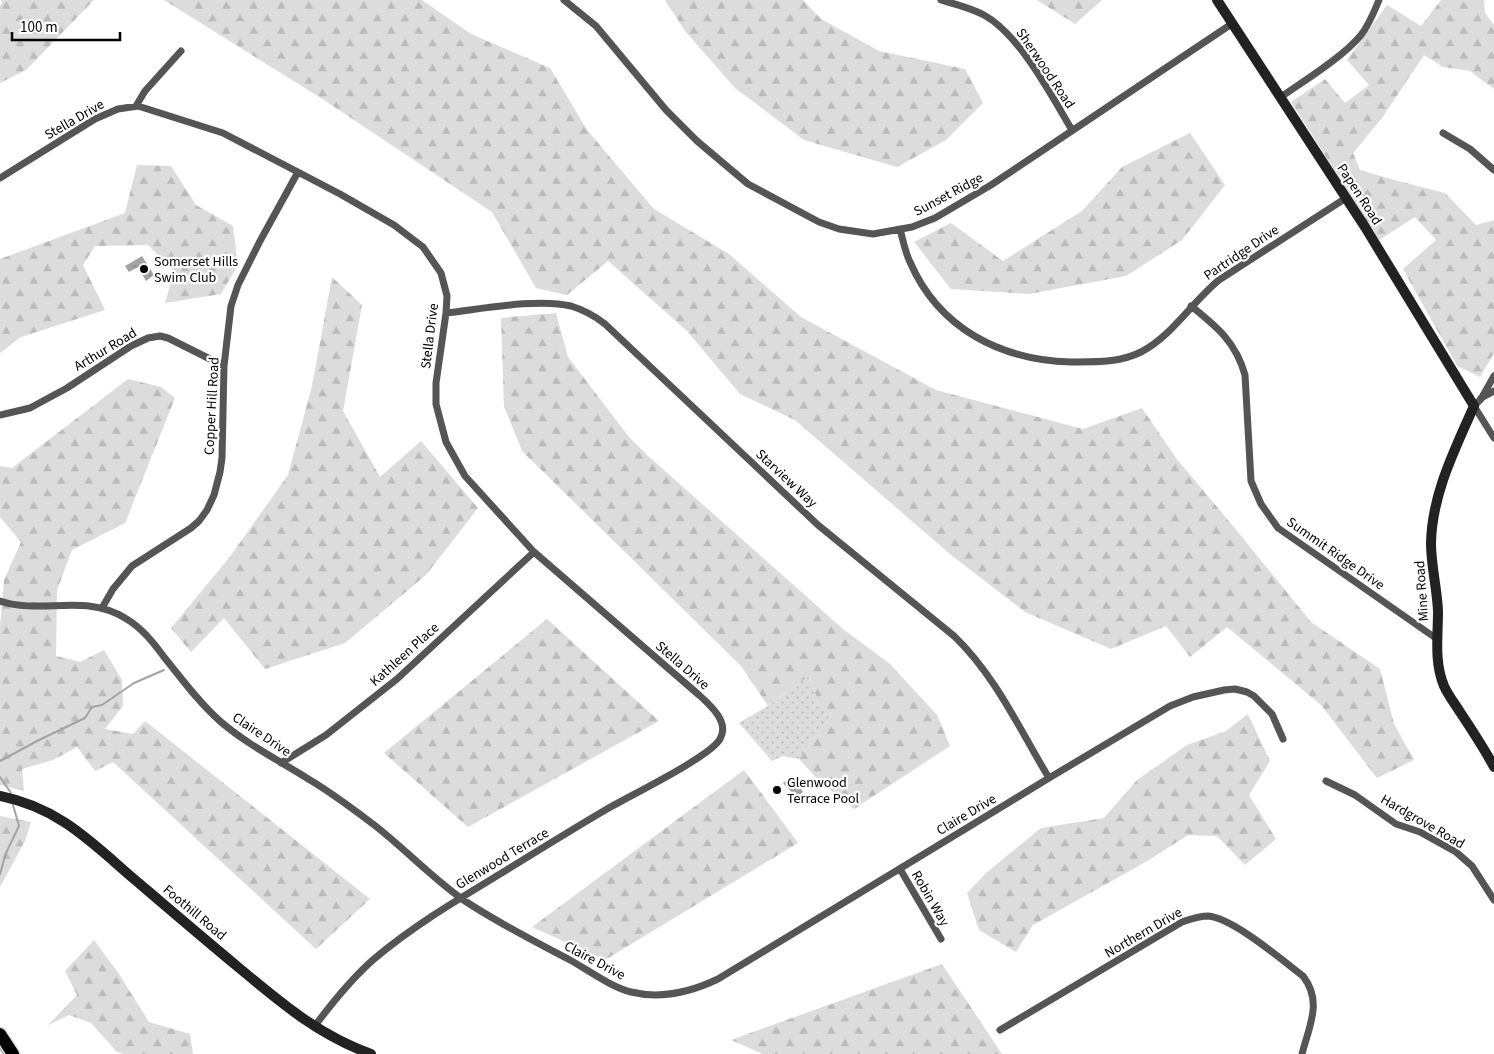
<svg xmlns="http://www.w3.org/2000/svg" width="1494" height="1054" font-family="'Source Sans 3',sans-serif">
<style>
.grass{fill:url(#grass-dots)}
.forest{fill:url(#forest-firs)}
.water{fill:url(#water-ripples)}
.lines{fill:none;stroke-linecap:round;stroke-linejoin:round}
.stream{stroke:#a3a3a3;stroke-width:2}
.highway-casing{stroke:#dbdbdb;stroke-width:15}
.street{stroke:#555;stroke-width:7}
.secondary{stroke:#222;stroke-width:10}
.highway{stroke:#000;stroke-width:12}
.poi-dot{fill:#000;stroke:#fff;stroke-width:2}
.labels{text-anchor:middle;stroke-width:4.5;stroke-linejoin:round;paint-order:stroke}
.street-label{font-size:14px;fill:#000;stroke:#fff}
.poi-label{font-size:14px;fill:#000;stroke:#fff;text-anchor:start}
</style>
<defs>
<pattern id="grass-dots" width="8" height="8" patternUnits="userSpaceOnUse" patternTransform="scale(1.25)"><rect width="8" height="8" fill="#dcdcdc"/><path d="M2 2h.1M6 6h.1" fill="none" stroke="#bbb" stroke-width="1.8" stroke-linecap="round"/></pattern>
<pattern id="forest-firs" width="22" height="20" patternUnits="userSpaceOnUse" patternTransform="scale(1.25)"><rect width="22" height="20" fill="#dcdcdc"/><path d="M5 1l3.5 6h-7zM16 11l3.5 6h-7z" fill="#bbb"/></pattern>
<pattern id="water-ripples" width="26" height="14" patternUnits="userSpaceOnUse" patternTransform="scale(1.25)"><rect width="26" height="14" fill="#a3a3a3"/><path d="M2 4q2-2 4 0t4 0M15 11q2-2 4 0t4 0" fill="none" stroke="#8b8b8b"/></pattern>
</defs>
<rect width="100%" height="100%" fill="#fff"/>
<!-- grass -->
<path class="grass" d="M809,676L819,704L832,714L799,759L783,756L772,761L739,723L768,706Z"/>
<!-- forest -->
<path class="forest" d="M1,0H94L26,70L0,83V5L2,4Z
M164,0H422L471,34L550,68L587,130L654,209L729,254L801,317L936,390L1083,429L1142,408L1176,458L1233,526L1311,622L1380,669L1394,724L1414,760L1377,778L1321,705L1227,627L1190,657L1166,626L1111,649L1025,612L951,555L795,420L740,394L687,331L608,261L567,295L536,288L492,212L324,100Z
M665,0H803L821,19L879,51L965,69L983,103L946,140L897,167L804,140L735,88L685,31Z
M1037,0H1102L1075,24Z
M1441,0H1484L1485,13L1494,25V89L1470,71L1443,67L1424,55L1382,118L1353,153L1360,170L1394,180L1445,193L1476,225L1494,220V353L1480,377L1457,366L1403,269L1436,240L1415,217L1379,240L1291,102L1325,79L1345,103L1369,85L1347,60L1387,5L1421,26Z
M1190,133L1225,185L1182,240L1126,276L1029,294L951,289L914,242L951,223L1003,261L1082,211L1122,167Z
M137,165L171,166L196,205L233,226L238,265L221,294L165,303L174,271L148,245L95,246L83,265L105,310L21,337L0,353V259L125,213Z
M332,277L362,305L343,411L380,477L421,441L478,508L426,575L345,643L265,669L224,618L191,652L171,628L229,558L288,475L312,386Z
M556,313L568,357L629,437L647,455L843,629L890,664L937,715L950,746L854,809L821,783L799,759L832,714L819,704L809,676L768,706L741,666L522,451L504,406L501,318Z
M128,379L161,387L175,398L125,523L72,550L57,590L56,656L80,662L104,650L122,680L123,706L105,729L133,734L145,721L370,899L316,949L113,762L95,771L77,747L53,760L22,769L24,791L0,785V626L4,580L21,542L0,517V466L12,468Z
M547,619L659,721L468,827L384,753Z
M1248,714L1270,761L1249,795L1276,839L1245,865L1217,836L1188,835L1149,860L1033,925L1016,952L979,930L967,893L986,873L1041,828L1104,818L1137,780L1187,745L1226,731Z
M744,770L798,843L605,960L532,927Z
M0,816L31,822L25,841L0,887Z
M94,940L119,974L149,1022L190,1034L193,1054H124L116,1051L91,1023L69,1015L48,1025L77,995L65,971Z
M942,964L1002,1054H763L731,1040Z"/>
<!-- water -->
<path class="water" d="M142,256L154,275L146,281L138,267L129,272L125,266Z
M793,776L803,792L797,798L783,783Z"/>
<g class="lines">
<!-- stream -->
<path class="stream" d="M0,761L39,740L85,718L92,707L102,705L134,683L164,670
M0,777L11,793
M0,874L6,853L19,826L13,805
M0,1048L4,1054"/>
<defs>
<path id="highway" d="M0,1034L13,1054"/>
</defs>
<!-- highway casing -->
<use href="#highway" class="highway-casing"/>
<!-- street -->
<path class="street" d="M564,0L596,26L666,110L697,141L748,184L819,222L839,229L873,234L912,227L935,218L991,185L1233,23
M941,0C955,4 971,8 984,15C1020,35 1051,95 1072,130
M1281,97C1305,80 1343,57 1361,35C1369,25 1374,12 1379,0
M136,106L145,91L181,51
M1443,133L1470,149L1494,170
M0,178L95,119L118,109L138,106L223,133L340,194L394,225L423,247L441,273L447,296L446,313L436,383V404L446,442L465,476L534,552L699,695C710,705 730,722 720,739C710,757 629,796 607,809C571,830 536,852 500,874C457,900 413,926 374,959C352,978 332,1003 314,1027
M900,229C903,240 905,252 910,262C939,329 1001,360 1071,362C1095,362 1119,363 1141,352C1172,336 1192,302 1219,280L1346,198
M1191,306C1217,327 1236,342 1245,375L1251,481L1261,504L1278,528L1437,639
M446,313C481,309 538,298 571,306C584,310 595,316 605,324L818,525L954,636C995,675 1020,730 1049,778
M1494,376L1481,399L1474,406L1494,438
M1481,398L1494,391
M0,415L30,408L67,388L131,346L148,338L160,336L168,338L224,366
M0,601C42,615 85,593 125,618C142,628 153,642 164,657C182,679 199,703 221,722C248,745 280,761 310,780C332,793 353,809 373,824C404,848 431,877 462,899C496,922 534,941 570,960C588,970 611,987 631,992C660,999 691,992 718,979L1049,778L1170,706L1193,697L1224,690L1235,689L1247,692L1254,696L1272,714L1283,739
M102,608L113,589L132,566L191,528L199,521L207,510L214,495L220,472L222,458L224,366L231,306L238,285L260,241L298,172
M281,763L326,735L397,679L534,552
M1326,781L1355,795L1396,824L1420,832L1456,852L1472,866L1494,900
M900,869L941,939
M1000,1030L1182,922C1191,919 1199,916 1208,916C1233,918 1282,960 1303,976C1323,1002 1309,1026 1302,1054"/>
<!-- secondary -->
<path class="secondary" d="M1217,0L1365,227L1474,406C1455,449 1432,494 1431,543C1431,566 1437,588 1438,611C1438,637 1434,662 1444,686C1448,695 1455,704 1460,712C1472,730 1484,748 1494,767
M0,796C59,808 90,841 134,879C168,908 203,938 238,967C280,1002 318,1035 371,1054"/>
<!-- highway -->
<use href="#highway" class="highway"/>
</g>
<!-- markers -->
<g class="poi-dot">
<circle cx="144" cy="269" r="5"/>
<circle cx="777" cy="790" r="5"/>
</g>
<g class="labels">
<!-- street labels -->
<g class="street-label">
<text transform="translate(1046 68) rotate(56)" y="5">Sherwood Road</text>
<text transform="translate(74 119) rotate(-30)" y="5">Stella Drive</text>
<text transform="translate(948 194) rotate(-28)" y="5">Sunset Ridge</text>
<text transform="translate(1360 194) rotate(57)" y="5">Papen Road</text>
<text transform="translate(1241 252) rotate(-34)" y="5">Partridge Drive</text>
<text transform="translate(429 336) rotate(-83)" y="5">Stella Drive</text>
<text transform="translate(105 349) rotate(-31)" y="5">Arthur Road</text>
<text transform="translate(211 406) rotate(-87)" y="5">Copper Hill Road</text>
<text transform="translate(787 478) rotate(43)" y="5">Starview Way</text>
<text transform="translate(1336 553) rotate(35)" y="5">Summit Ridge Drive</text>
<text transform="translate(1421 591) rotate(-94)" y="5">Mine Road</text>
<text transform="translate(404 654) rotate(-42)" y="5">Kathleen Place</text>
<text transform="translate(683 665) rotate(41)" y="5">Stella Drive</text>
<text transform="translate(262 734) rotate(34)" y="5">Claire Drive</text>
<text transform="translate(966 814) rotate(-31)" y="5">Claire Drive</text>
<text transform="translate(1423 821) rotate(30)" y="5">Hardgrove Road</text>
<text transform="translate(502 858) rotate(-31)" y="5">Glenwood Terrace</text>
<text transform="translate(931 898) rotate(60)" y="5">Robin Way</text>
<text transform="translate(195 912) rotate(40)" y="5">Foothill Road</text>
<text transform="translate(1143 932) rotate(-30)" y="5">Northern Drive</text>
<text transform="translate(595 960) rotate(28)" y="5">Claire Drive</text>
</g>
<!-- poi labels -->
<g class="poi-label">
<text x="154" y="266">Somerset Hills<tspan x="154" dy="16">Swim Club</tspan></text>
<text x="787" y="787">Glenwood<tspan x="787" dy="16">Terrace Pool</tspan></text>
</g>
</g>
<!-- scale -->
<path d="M12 32v8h108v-8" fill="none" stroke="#000000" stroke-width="2.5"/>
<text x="20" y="32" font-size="15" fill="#000000" stroke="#ffffff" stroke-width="4" paint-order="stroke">100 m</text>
</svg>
